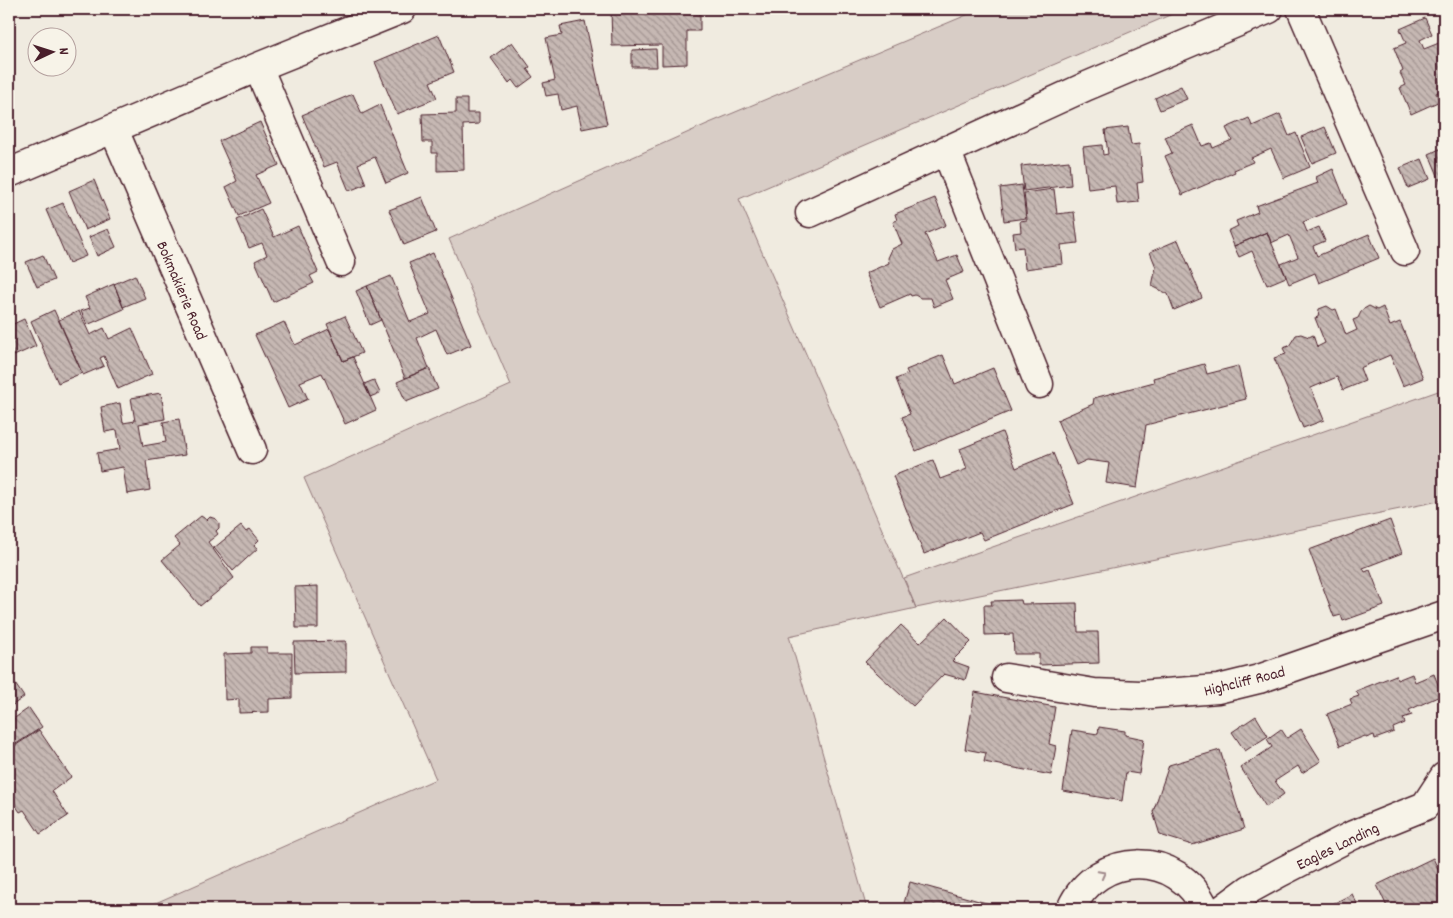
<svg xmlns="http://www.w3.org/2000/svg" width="1453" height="918" font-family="Dekko,sans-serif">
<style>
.grass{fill:#d8cdc6;stroke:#917678}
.building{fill:url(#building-back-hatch);stroke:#4a1f2b}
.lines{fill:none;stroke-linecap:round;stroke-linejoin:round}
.minor-casing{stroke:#4a1f2b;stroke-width:31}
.minor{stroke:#f7f3e8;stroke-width:28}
.oneway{stroke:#a0898a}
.labels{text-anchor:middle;stroke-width:4.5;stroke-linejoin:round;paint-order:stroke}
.street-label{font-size:16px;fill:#4a1f2b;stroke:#f7f3e8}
</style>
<defs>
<pattern id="building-back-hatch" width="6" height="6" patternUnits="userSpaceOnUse" patternTransform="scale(1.25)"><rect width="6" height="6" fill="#c6b8b3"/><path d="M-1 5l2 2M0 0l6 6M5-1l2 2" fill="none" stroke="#a39592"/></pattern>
</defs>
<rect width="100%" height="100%" fill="#f0ebe0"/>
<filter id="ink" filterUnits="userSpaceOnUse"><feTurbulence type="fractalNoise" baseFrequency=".02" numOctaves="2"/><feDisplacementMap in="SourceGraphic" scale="10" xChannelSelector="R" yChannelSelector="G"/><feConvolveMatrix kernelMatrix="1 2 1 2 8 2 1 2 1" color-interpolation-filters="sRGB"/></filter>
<g filter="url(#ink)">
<!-- grass -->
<path class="grass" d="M981,9H1184L739,199L916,608L789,636L867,909H142L436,779L304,478L511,385L449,239L707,124Z
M1444,389V500L916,608L904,578Z"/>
<!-- building -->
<path class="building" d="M9,9H23L9,14Z
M611,9H700V31H687V64L662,65V45L612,46Z
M730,9H769L768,14Z
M1425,18L1432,34L1420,40L1424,49L1444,41V89L1436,93L1440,101L1411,114L1400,88L1406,85L1400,73L1403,71L1394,48L1406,43L1400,29Z
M585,21L607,124L582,129L577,106L561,110L558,94L546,96L543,83L555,80L546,38L562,35L560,26Z
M439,35L454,72L430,82L437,98L397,114L375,62Z
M512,42L530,67L527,69L533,77L518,88L512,80L509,83L491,58Z
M656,49L657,67H632V50Z
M1181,86L1187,99L1160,110L1155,98Z
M353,94L362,114L380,105L408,173L386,183L375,157L358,164L366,184L349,191L337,162L324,167L302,115Z
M456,99H467V113H479V124L463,125L464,170L437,171V153H432V142H423L422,114L456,113Z
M1280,114L1289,136L1296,133L1310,167L1284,178L1271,149L1251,158L1253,162L1234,170L1235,172L1182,195L1165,156L1172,153L1165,137L1193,125L1202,146L1211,143L1213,148L1232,140L1226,128L1249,118L1252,126Z
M260,122L279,165L256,175L269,203L239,216L226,187L237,181L219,141Z
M1128,127L1131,145L1139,144L1143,182L1137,183L1139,202L1117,204L1115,186L1088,189L1083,147L1102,145L1103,155L1108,154L1105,130Z
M1325,127L1336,153L1312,163L1301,137Z
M1444,147V190L1429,154Z
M1422,159L1430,179L1408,188L1400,168Z
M1069,161L1071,185L1024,191L1021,166Z
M1333,169L1347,204L1303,222L1307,232L1319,227L1325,241L1313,246L1317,256L1369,234L1379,258L1319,283L1315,273L1289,284L1281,264L1298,257L1289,235L1271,243L1267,232L1234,246L1228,231L1238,226L1236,221L1258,212L1256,206L1318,183L1316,177Z
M94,180L110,219L85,230L69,191Z
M1022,185L1026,218L1004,221L1000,188Z
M1054,189L1057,214L1074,212L1078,243L1061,245L1063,264L1025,269L1023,247L1015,248L1013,233L1021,232L1020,221L1027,220L1024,193Z
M422,197L436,232L404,245L389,210Z
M935,198L946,225L925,234L938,262L957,255L964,272L945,280L953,299L934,307L931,298H920L915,295L911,296L910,294L880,307L866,273L889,263L888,258L892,249L902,244L893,222L897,220L895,214Z
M63,203L86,256L69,263L46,210Z
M261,209L274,237L298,226L318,272L310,276L314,283L273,302L255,261L267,255L262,243L249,248L237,220Z
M108,229L116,247L97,256L89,237Z
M1267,232L1286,277L1267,285L1252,251L1239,257L1234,246Z
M1178,240L1202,298L1174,310L1168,294L1152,286L1156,267L1150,252Z
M433,253L471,345L447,355L436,329L417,338L429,368L405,378L367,286L391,276L410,322L430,314L409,263Z
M43,255L54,280L37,287L26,262Z
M135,275L145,298L123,307L114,284Z
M114,284L124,309L87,325L81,311L90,308L85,297Z
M367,286L381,320L370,325L356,291Z
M1327,306L1333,310L1336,309L1346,335L1357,330L1353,320L1358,318L1362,310L1369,306L1377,310L1383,307L1390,326L1400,322L1423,378L1403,386L1390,355L1360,368L1365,381L1343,390L1337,377L1311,388L1324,420L1303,428L1274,358L1286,354L1283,348L1289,346L1296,335L1301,334L1309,337L1313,335L1317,347L1325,343L1315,318L1318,317L1319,309Z
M54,310L82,373L58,383L31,321Z
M79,311L90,335L104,328L109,339L132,328L152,374L118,389L104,356L100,358L104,366L83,375L59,320Z
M345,316L362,353L343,361L327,324Z
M24,319L36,346L14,356L9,345V326Z
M284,322L295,345L329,329L343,361L353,357L376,410L345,424L322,373L300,382L308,399L288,408L255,335Z
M943,355L955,384L993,368L1011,411L916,451L902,417L910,414L896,379L908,374L906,370Z
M1204,364L1207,374L1238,366L1246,399L1146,425L1137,488L1106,483L1109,463L1087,460L1076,465L1057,420L1093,404L1094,398L1154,382L1153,378Z
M429,368L438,389L406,402L397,382Z
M374,380L380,393L370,397L364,384Z
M161,393L165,419L139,424L143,446L166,442L163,422L179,419L185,455L146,461L150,490L127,494L123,467L100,471L97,453L120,449L117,430L105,432L101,407L120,403L123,423L135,421L131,398Z
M1002,432L1016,468L1053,453L1074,504L984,540L980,532L924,554L893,476L933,460L940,479L967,469L960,449Z
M201,516L207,520L210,517L216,519L219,523V528L216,531L218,534L208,542L234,578L200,606L162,560L180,545L174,538Z
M1390,520L1402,553L1363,568L1365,572L1370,570L1384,606L1343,621L1341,615L1334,617L1309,550Z
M241,526L246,532L250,529L259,540L254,545L258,548L233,571L214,548Z
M318,586V628H296L295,587Z
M1021,600L1022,604L1077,603L1078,632H1098L1099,663L1039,665V654H1014L1013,634L985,635L984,605H992L991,601Z
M947,617L971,642L952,661L969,667L965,680L944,674L913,706L865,662L901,625L920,643Z
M346,641V672L295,673L294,642Z
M251,647H267V653H292V698L269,699V712L239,713V699L225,700L224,654L251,653Z
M1412,674L1415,682L1434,674L1442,695L1409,710L1412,715L1403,718L1405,723L1393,728L1394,732L1375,739L1374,735L1366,738L1365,736L1340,746L1327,714L1352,704L1350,699L1359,696L1356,691L1396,675L1397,680Z
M9,675L24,697L10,707L13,711L9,714Z
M975,692L1055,707L1049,744L1056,746L1051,775L984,762L986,753L965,749Z
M29,708L42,727L16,744L9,732V722Z
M1256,716L1268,736L1245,751L1232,732Z
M1099,727L1125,731V735L1144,739L1139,774L1126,772L1122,801L1063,791L1072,730L1098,734Z
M1281,729L1287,738L1301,729L1321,761L1302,773L1298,766L1275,781L1284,794L1266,807L1241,768L1272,747L1267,739Z
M39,730L71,777L52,791L68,816L40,834L24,810L20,812L9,796V755L13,753L10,749Z
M1220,750L1244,829L1192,845L1160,835L1153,812L1169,765Z
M1433,858L1444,882V909H1388L1377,885Z
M910,882L1008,909H910L911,905L904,903Z
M1352,894L1360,909H1323Z"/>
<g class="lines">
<defs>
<path id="minor" d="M1301,9L1405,251
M258,67L341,262
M114,130L252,450
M946,150L1039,384
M9,173L258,67L402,9
M810,213L1087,86L1269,9
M1006,678L1094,693L1140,695L1218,689L1259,679L1444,615
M1071,909C1097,850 1179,849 1205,909
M1223,909L1250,889L1281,872L1353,835L1425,806L1444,777"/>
</defs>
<!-- minor casing -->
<use href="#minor" class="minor-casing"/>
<!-- minor -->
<use href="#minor" class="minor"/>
</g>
<!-- one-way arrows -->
<defs><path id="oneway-chevron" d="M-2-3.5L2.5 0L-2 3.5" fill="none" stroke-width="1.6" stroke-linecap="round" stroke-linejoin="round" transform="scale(1.25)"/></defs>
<use class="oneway" href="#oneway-chevron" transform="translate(1102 874) rotate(-28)"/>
</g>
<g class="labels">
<!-- street labels -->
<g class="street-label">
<text transform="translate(183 290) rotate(67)" y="6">Bokmakierie Road</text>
<text transform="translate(1244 680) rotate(-14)" y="6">Highcliff Road</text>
<text transform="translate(1337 845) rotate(-26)" y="6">Eagles Landing</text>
</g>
</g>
<!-- margin -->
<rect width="1453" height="918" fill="none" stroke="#f7f3e8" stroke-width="30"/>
<rect x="15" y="15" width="1423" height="888" fill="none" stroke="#4a1f2b" stroke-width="2" filter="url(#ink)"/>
<!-- north arrow -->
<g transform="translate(52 52) rotate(86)"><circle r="24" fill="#f7f3e8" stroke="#b29e9c"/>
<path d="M0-4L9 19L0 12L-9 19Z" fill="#4a1f2b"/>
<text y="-8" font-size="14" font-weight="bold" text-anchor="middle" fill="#4a1f2b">N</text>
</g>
</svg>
